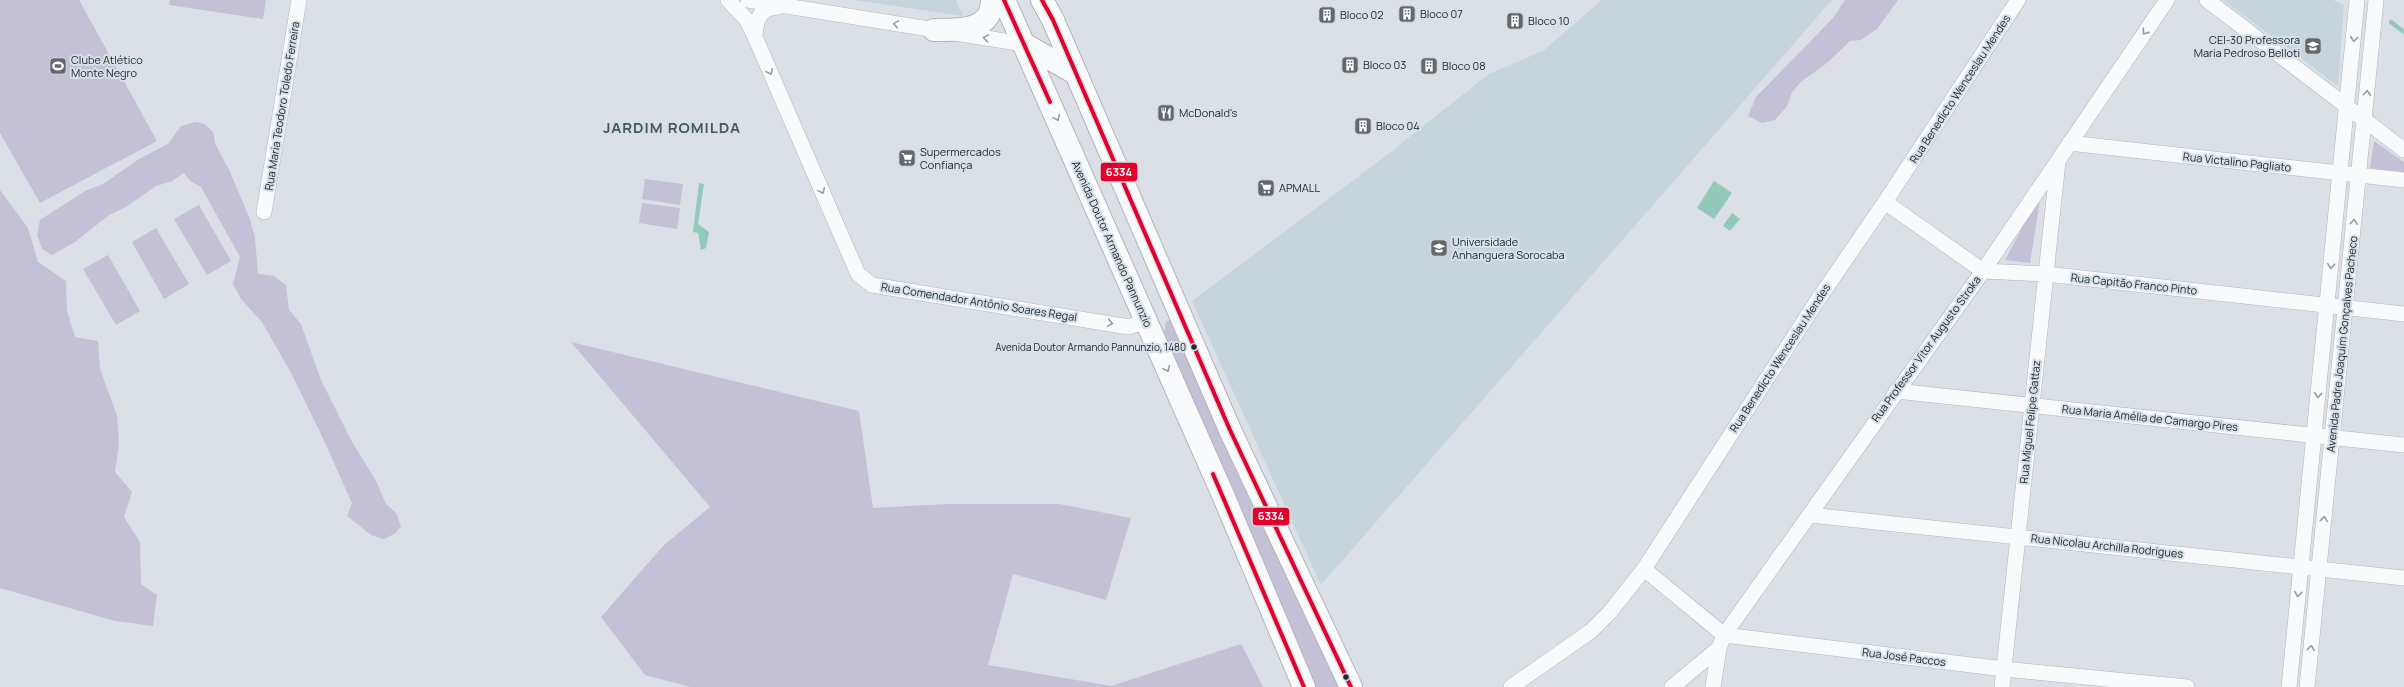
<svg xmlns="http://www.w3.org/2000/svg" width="2404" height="687" font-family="Manrope,sans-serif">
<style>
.built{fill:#c7d4dc}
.green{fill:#c4c0d6}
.water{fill:#92c9b8}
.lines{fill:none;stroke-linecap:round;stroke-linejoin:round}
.stream{stroke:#92c9b8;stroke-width:4.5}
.minor-casing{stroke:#b1b5b8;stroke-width:16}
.primary-casing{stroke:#b1b5b8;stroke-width:24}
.minor{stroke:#f9fafb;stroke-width:15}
.primary{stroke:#f9fafb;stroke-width:22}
.bus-1-casing{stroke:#d6e1e9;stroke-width:7}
.bus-1{stroke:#e4002b;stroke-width:4}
.oneway{stroke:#999c9d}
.bus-dot{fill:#23282a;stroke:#d6e1e9;stroke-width:1.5}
.labels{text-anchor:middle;stroke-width:4;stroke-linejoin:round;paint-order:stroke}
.bus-label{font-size:10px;fill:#23282a;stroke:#d6e1e9;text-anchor:end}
.poi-label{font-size:11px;fill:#23282a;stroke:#d6e1e9;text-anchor:start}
.street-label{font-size:11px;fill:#23282a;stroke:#d6e1e9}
.district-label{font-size:15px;font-weight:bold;letter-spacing:1px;fill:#4b555b;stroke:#d6e1e9}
.line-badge{stroke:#d6e1e9;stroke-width:1.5}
.badge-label{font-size:11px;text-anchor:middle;font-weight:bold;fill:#fff}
</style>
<rect width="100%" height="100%" fill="#dae0e5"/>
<!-- built -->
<path class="built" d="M854,0H956L963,16Z
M1602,0H1832L1321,585L1192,301L1374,165L1489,74L1543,51Z
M2223,0H2333L2344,5L2338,86Z"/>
<!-- green -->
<path class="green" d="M0,0H79L157,141L40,203L0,133Z
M170,0H266L263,19L169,5Z
M1845,0H1898L1877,29L1861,40L1850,41L1827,63L1802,81L1792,92L1787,106L1775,120L1762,123L1748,116L1756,97L1833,18Z
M196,122L205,124L213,132L215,143L230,172L250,219L255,238L258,274L274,276L286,285L289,310L301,324L321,380L351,440L376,481L386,504L396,513L401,526L396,533L384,539L371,535L347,516L352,503L320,432L291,373L262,322L241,299L233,284L240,257L201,187L190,181L184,173L172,181L156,186L126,207L109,215L75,242L52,255L42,249L37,235L40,220L85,191L103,184L139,159L168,144L181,126Z
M2374,141L2404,162V172L2370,168Z
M645,179L683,184L680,205L642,199Z
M0,190L28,228L38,262L66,281L67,311L75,337L98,341L100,369L117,416L119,443L115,472L132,492L124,517L140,542L141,584L157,595L153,626L115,621L0,588Z
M2041,194L2030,263L2005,260Z
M642,203L680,208L677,229L639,223Z
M199,205L231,261L207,275L174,219Z
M156,228L189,284L164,299L132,242Z
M108,255L140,311L116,325L83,269Z
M1174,320L1340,687H1314L1164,334L1166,321Z
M571,342L859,411L873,508L946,504H1059L1131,518L1106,600L1013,574L988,665L1111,686L1241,644L1263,687H690L645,675L601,617L663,546L710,507Z"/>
<!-- water -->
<path class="water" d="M1714,181L1732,193L1714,219L1697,208Z
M699,183L704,184L698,224L709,232L706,248L701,250L698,233L693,232Z
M1732,213L1740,219L1730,231L1723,226Z"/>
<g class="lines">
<!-- stream -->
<path class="stream" d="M2391,22L2404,32"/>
<defs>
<path id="minor" d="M728,0L746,19L755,37L858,274L872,285L1129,327L1146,321
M748,0L1024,44
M2207,0L2404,150
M755,37C756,19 759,8 779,7
M2069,143L2404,180
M1885,202L1983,271L2046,274L2404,314
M264,212L299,0
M1896,391L2404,445
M1810,515L2404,578
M1644,569L1724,635L2004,669L2187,687
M1511,687L1591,631L1610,612L1644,569L1815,304L1885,202L2018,0
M1672,687L1719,648L1724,635L1983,271L2167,0
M1713,687L1719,648
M2002,687L2058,161
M2289,687L2357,0
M2307,687L2376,0"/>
<path id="primary" d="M1004,0L1223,495L1304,687
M1042,0L1053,20L1230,430L1351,687
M934,30C958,30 992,32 992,0
M1024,44L1075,73"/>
</defs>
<!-- minor casing -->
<use href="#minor" class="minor-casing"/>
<!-- primary casing -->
<use href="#primary" class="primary-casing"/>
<!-- minor -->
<use href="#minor" class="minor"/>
<!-- primary -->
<use href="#primary" class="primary"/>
<defs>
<path id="bus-1" d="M1004,0L1050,102
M1042,0L1053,20L1230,430L1351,687
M1213,474L1304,687"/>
</defs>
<!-- bus-1 casing -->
<use href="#bus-1" class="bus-1-casing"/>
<!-- bus-1 -->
<use href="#bus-1" class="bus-1"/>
</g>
<!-- one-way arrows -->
<defs><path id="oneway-chevron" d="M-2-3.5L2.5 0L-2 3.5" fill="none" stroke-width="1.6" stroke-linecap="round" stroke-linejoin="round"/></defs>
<g class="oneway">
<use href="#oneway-chevron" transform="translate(896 24) rotate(-171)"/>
<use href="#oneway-chevron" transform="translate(2145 32) rotate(125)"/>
<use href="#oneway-chevron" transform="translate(986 38) rotate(-170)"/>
<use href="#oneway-chevron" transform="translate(2354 39) rotate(95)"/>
<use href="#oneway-chevron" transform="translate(770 72) rotate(66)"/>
<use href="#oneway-chevron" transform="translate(2367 93) rotate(-85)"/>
<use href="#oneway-chevron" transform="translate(1057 118) rotate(66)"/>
<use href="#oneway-chevron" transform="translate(822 191) rotate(66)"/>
<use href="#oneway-chevron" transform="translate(2354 222) rotate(-84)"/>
<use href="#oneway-chevron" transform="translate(2331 266) rotate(96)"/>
<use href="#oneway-chevron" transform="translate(1110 323) rotate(10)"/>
<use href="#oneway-chevron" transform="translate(1167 369) rotate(66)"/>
<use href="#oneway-chevron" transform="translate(2318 395) rotate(96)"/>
<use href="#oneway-chevron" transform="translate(2324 519) rotate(-84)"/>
<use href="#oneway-chevron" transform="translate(2298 594) rotate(96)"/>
<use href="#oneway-chevron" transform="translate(2311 648) rotate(-84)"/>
</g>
<!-- icons -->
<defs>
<symbol id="building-square" viewBox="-11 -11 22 22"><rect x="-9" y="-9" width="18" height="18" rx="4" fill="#63686b" stroke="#d6e1e9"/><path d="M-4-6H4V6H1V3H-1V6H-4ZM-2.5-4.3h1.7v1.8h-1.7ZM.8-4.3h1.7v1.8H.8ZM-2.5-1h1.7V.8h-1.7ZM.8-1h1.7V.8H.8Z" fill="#fff"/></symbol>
<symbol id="school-square" viewBox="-11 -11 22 22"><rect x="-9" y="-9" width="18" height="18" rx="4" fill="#63686b" stroke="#d6e1e9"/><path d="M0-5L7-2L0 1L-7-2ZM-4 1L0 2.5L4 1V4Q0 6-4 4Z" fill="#fff"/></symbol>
<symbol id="stadium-square" viewBox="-11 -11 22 22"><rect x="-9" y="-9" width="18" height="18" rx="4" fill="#63686b" stroke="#d6e1e9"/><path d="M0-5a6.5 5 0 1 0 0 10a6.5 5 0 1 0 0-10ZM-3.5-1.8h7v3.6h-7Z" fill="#fff"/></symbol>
<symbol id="restaurant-square" viewBox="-11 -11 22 22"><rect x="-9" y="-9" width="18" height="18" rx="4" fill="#63686b" stroke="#d6e1e9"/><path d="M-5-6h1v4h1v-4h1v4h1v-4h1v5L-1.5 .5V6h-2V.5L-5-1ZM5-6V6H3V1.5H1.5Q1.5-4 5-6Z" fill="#fff"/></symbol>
<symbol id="supermarket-square" viewBox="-11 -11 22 22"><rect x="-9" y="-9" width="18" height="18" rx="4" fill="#63686b" stroke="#d6e1e9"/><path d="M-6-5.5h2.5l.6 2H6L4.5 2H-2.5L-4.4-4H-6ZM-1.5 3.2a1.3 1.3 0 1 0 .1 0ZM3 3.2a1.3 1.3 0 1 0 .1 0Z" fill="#fff"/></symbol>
<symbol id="university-square" viewBox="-11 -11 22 22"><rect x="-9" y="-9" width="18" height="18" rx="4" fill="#63686b" stroke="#d6e1e9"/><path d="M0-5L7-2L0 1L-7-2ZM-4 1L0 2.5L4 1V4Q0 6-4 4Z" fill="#fff"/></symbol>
</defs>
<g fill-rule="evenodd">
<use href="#building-square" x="1397" y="4" width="20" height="20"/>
<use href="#building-square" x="1317" y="5" width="20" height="20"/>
<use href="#building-square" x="1505" y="11" width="20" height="20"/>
<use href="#school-square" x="2303" y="36" width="20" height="20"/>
<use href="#building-square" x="1340" y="55" width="20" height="20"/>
<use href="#stadium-square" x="48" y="56" width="20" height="20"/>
<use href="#building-square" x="1419" y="56" width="20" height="20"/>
<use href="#restaurant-square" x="1156" y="103" width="20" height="20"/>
<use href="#building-square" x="1353" y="116" width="20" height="20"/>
<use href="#supermarket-square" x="897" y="148" width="20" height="20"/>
<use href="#supermarket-square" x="1256" y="178" width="20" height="20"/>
<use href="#university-square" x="1429" y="238" width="20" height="20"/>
</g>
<!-- markers -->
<g class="bus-dot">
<circle cx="1194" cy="347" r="3.5"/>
<circle cx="1346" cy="677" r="3.5"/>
</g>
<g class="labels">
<!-- bus labels -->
<g class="bus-label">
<text x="1186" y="351">Avenida Doutor Armando Pannunzio, 1480</text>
</g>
<!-- poi labels -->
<g class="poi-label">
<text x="1420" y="18">Bloco 07</text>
<text x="1340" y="19">Bloco 02</text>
<text x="1528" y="25">Bloco 10</text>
<text x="2300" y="44" text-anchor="end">CEI-30 Professora<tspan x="2300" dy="13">Maria Pedroso Belloti</tspan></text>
<text x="71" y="64">Clube Atlético<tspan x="71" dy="13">Monte Negro</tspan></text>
<text x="1363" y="69">Bloco 03</text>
<text x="1442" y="70">Bloco 08</text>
<text x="1179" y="117">McDonald's</text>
<text x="1376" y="130">Bloco 04</text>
<text x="920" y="156">Supermercados<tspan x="920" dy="13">Confiança</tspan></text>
<text x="1279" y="192">APMALL</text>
<text x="1452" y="246">Universidade<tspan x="1452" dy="13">Anhanguera Sorocaba</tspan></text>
</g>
<!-- street labels -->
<g class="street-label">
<text transform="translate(1960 89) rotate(-57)" y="4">Rua Benedicto Wenceslau Mendes</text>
<text transform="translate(282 106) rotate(-81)" y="4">Rua Maria Teodoro Toledo Ferreira</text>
<text transform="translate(2237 162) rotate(6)" y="4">Rua Victalino Pagliato</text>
<text transform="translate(1112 244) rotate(66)" y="4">Avenida Doutor Armando Pannunzio</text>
<text transform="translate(2134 284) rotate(6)" y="4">Rua Capitão Franco Pinto</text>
<text transform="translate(979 302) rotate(9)" y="4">Rua Comendador Antônio Soares Regal</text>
<text transform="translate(2342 344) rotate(-84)" y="4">Avenida Padre Joaquim Gonçalves Pacheco</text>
<text transform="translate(1926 349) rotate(-54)" y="4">Rua Professor Vitor Augusto Stroka</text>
<text transform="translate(1780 358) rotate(-57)" y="4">Rua Benedicto Wenceslau Mendes</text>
<text transform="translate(2150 418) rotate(6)" y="4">Rua Maria Amélia de Camargo Pires</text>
<text transform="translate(2030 422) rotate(-84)" y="4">Rua Miguel Felipe Gattaz</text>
<text transform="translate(2107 546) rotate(6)" y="4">Rua Nicolau Archilla Rodrigues</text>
<text transform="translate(1904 657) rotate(7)" y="4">Rua José Paccos</text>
</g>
<!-- district labels -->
<g class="district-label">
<text x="672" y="133">JARDIM ROMILDA</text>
</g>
</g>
<g class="line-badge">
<rect x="1100" y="162" width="38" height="20" rx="4" fill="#e4002b"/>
<rect x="1252" y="507" width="38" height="19" rx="4" fill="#e4002b"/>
</g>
<g class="badge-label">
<text x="1119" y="176">6334</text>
<text x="1271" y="520">6334</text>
</g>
</svg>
